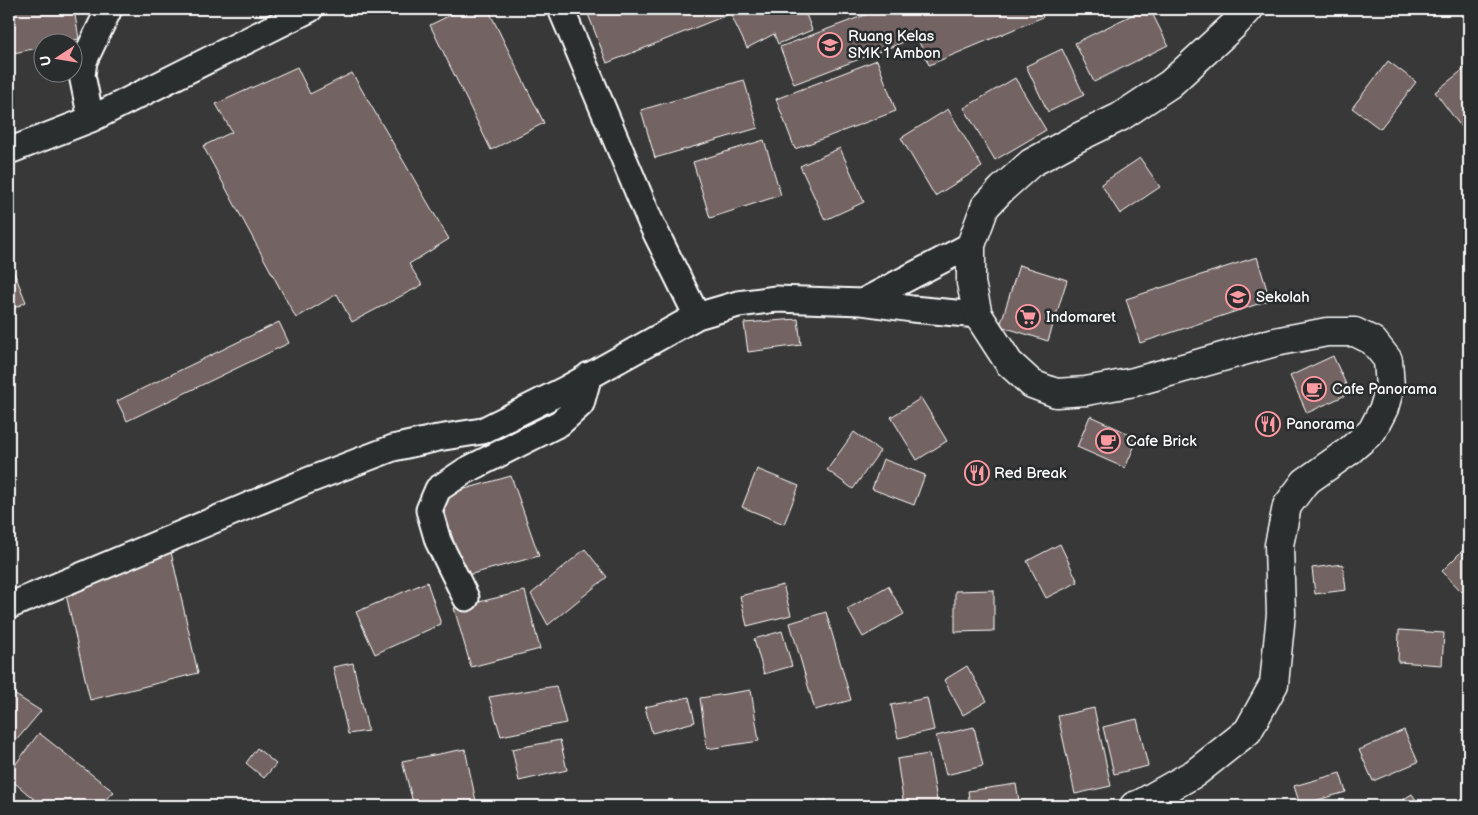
<svg xmlns="http://www.w3.org/2000/svg" width="1478" height="815" font-family="'Balsamiq Sans',sans-serif">
<style>
.building{fill:#736462;stroke:#fff}
.lines{fill:none;stroke-linecap:round;stroke-linejoin:round}
.minor-casing{stroke:#fff;stroke-width:29}
.tertiary-casing{stroke:#fff;stroke-width:31}
.minor{stroke:#2a2d2e;stroke-width:25}
.tertiary{stroke:#2a2d2e;stroke-width:28}
.labels{text-anchor:middle;stroke-width:5;stroke-linejoin:round;paint-order:stroke}
.poi-label{font-size:15px;fill:#fff;stroke:#2a2d2e;text-anchor:start}
</style>
<rect width="100%" height="100%" fill="#393838"/>
<filter id="ink" filterUnits="userSpaceOnUse"><feTurbulence type="fractalNoise" baseFrequency=".02" numOctaves="2"/><feDisplacementMap in="SourceGraphic" scale="10" xChannelSelector="R" yChannelSelector="G"/><feConvolveMatrix kernelMatrix="1 2 1 2 8 2 1 2 1" color-interpolation-filters="sRGB"/></filter>
<g filter="url(#ink)">
<!-- building -->
<path class="building" d="M9,9H74L79,39L64,42H42V47L9,54Z
M463,9H488L544,123L491,150L430,25Z
M586,9H724L727,15L607,63Z
M749,9H804L812,30L778,44L774,34L747,48L732,17Z
M881,9H1040L1043,17L929,65L917,37L794,84L780,47Z
M1144,9H1150L1168,45L1094,82L1075,43Z
M1062,49L1084,95L1048,112L1026,66Z
M877,60L896,111L795,149L776,99Z
M1388,61L1416,82L1380,129L1352,108Z
M1469,65V122L1462,128L1435,92Z
M297,67L310,94L352,73L449,239L409,264L422,285L352,322L337,294L296,318L203,146L232,132L216,104Z
M1015,78L1046,130L995,160L964,108Z
M744,80L758,128L655,158L641,110Z
M948,109L982,167L935,196L901,138Z
M764,140L781,195L710,218L693,162Z
M840,148L864,202L825,220L800,166Z
M1140,158L1160,187L1120,214L1101,184Z
M1257,257L1270,300L1140,343L1126,299Z
M9,260L26,302L9,311Z
M1019,265L1067,280L1048,341L1000,326Z
M798,319L801,345L748,352L744,323Z
M279,322L289,343L127,421L117,401Z
M1333,356L1350,393L1307,413L1290,376Z
M921,398L947,441L917,460L891,417Z
M1090,416L1138,438L1125,468L1077,447Z
M854,432L880,451L853,489L827,470Z
M883,459L925,475L914,505L872,489Z
M757,469L799,486L784,524L742,507Z
M511,476L539,556L464,576L440,496Z
M1060,544L1078,582L1046,598L1027,561Z
M1469,544V584L1462,592L1442,571Z
M585,549L607,577L548,625L531,594Z
M171,552L198,673L90,700L64,586Z
M1343,564L1346,590L1315,594L1312,568Z
M427,582L441,624L375,654L356,612Z
M783,585L791,615L747,626L740,596Z
M888,586L904,614L863,637L847,609Z
M994,590V631L955,632V591Z
M525,591L540,649L471,667L454,608Z
M826,612L851,700L815,710L790,623Z
M1399,630L1444,633L1442,665L1398,662Z
M782,631L792,666L764,674L754,639Z
M353,663L368,731L348,734L333,667Z
M967,666L987,701L963,715L944,680Z
M556,686L566,723L501,736L489,697Z
M751,690L759,741L707,749L700,698Z
M9,691L41,711L9,749Z
M689,697L695,722L652,733L645,707Z
M927,698L934,730L898,738L891,705Z
M1094,708L1111,786L1075,794L1058,716Z
M1137,719L1148,766L1114,774L1103,727Z
M974,727L983,766L946,775L936,736Z
M1404,730L1418,762L1373,781L1359,750Z
M39,733L114,792L98,806H42L9,778V773Z
M560,740L567,770L519,781L512,749Z
M257,748L276,764L264,778L246,763Z
M465,749L477,806H414L402,761Z
M929,754L938,806H904L897,759Z
M1340,773L1346,792L1300,805L1294,786Z
M1016,784L1020,806H970L968,791Z
M1412,794L1420,806H1393Z
M826,800L828,806H804Z
M127,801L131,806H120Z"/>
<g class="lines">
<defs>
<path id="minor" d="M561,9L651,223L697,316
M91,119L82,75L84,61L109,9
M9,151L91,119L310,9
M862,302L971,245
M466,598L438,541L429,510L438,489L465,471L560,423L581,404L589,375
M9,606L307,481L393,448L438,438L482,431L566,389L697,316L738,304L776,299L862,302L912,309L978,315"/>
<path id="tertiary" d="M1134,806L1142,803L1195,773L1248,731L1274,684L1281,614L1279,545L1287,506L1305,482L1349,451L1372,431L1384,408L1390,387L1388,360L1373,341L1355,332H1327L1275,342L1134,382L1086,391L1056,393L1032,384L1009,363L978,315L971,283V245L985,207L1002,189L1031,163L1079,137L1120,117L1170,84L1234,25L1249,9"/>
</defs>
<!-- minor casing -->
<use href="#minor" class="minor-casing"/>
<!-- tertiary casing -->
<use href="#tertiary" class="tertiary-casing"/>
<!-- minor -->
<use href="#minor" class="minor"/>
<!-- tertiary -->
<use href="#tertiary" class="tertiary"/>
</g>
</g>
<!-- icons -->
<defs>
<symbol id="school-ring" viewBox="-11 -11 22 22"><circle r="9.5" fill="#2a2d2e" stroke="#ff9aa2" stroke-width="1.5"/><path d="M0-5L7-2L0 1L-7-2ZM-4 1L0 2.5L4 1V4Q0 6-4 4Z" fill="#ff9aa2"/></symbol>
<symbol id="supermarket-ring" viewBox="-11 -11 22 22"><circle r="9.5" fill="#2a2d2e" stroke="#ff9aa2" stroke-width="1.5"/><path d="M-6-5.5h2.5l.6 2H6L4.5 2H-2.5L-4.4-4H-6ZM-1.5 3.2a1.3 1.3 0 1 0 .1 0ZM3 3.2a1.3 1.3 0 1 0 .1 0Z" fill="#ff9aa2"/></symbol>
<symbol id="cafe-ring" viewBox="-11 -11 22 22"><circle r="9.5" fill="#2a2d2e" stroke="#ff9aa2" stroke-width="1.5"/><path d="M-5.5-4.5H6V0H3Q3 3.5 0 3.5H-2.5Q-5.5 3.5-5.5 0ZM3-3.2v2h1.7v-2ZM-6 4.5H4V6H-6Z" fill="#ff9aa2"/></symbol>
<symbol id="restaurant-ring" viewBox="-11 -11 22 22"><circle r="9.5" fill="#2a2d2e" stroke="#ff9aa2" stroke-width="1.5"/><path d="M-5-6h1v4h1v-4h1v4h1v-4h1v5L-1.5 .5V6h-2V.5L-5-1ZM5-6V6H3V1.5H1.5Q1.5-4 5-6Z" fill="#ff9aa2"/></symbol>
</defs>
<g fill-rule="evenodd">
<use href="#school-ring" x="816" y="31" width="28" height="28"/>
<use href="#school-ring" x="1224" y="283" width="28" height="28"/>
<use href="#supermarket-ring" x="1014" y="303" width="28" height="28"/>
<use href="#cafe-ring" x="1300" y="375" width="28" height="28"/>
<use href="#restaurant-ring" x="1254" y="410" width="28" height="28"/>
<use href="#cafe-ring" x="1094" y="427" width="28" height="28"/>
<use href="#restaurant-ring" x="963" y="459" width="28" height="28"/>
</g>
<g class="labels">
<!-- poi labels -->
<g class="poi-label">
<text x="848" y="41">Ruang Kelas<tspan x="848" dy="17">SMK 1 Ambon</tspan></text>
<text x="1256" y="302">Sekolah</text>
<text x="1046" y="322">Indomaret</text>
<text x="1332" y="394">Cafe Panorama</text>
<text x="1286" y="429">Panorama</text>
<text x="1126" y="446">Cafe Brick</text>
<text x="994" y="478">Red Break</text>
</g>
</g>
<!-- margin -->
<rect width="1478" height="815" fill="none" stroke="#2a2d2e" stroke-width="30"/>
<rect x="15" y="15" width="1448" height="785" fill="none" stroke="#fff" stroke-width="2" filter="url(#ink)"/>
<!-- north arrow -->
<g transform="translate(58 58) rotate(258)"><circle r="24" fill="#2a2d2e" stroke="#7f8182"/>
<path d="M0-4L9 19L0 12L-9 19Z" fill="#ff9aa2"/>
<text y="-8" font-size="14" font-weight="bold" text-anchor="middle" fill="#ffffff">U</text>
</g>
</svg>
